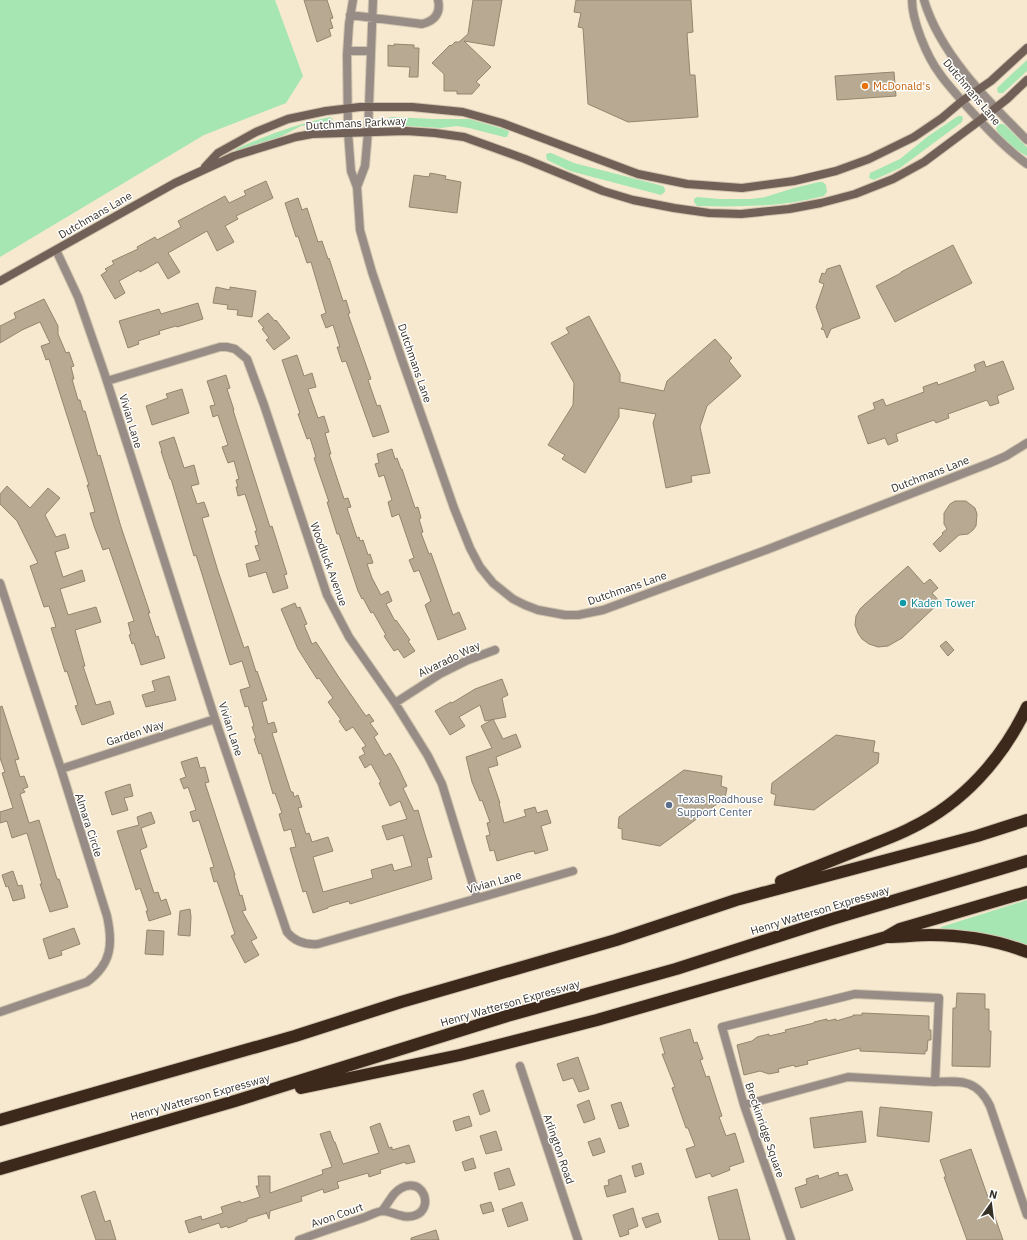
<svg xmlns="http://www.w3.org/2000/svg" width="1027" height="1240" font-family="'IBM Plex Sans',sans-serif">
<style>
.green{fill:#a6e6b3}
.building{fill:#b8aa92;stroke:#92866e}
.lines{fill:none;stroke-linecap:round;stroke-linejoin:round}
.minor-casing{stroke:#d0c4ad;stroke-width:10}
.secondary-casing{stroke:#d0c4ad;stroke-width:10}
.motorway-casing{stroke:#d0c4ad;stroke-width:14}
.minor{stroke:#988d86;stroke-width:8}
.secondary{stroke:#716057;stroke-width:8}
.motorway{stroke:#3d281c;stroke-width:12}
.food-dot{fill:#e8710a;stroke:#fff;stroke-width:1.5}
.culture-dot{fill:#0f9aa8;stroke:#fff;stroke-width:1.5}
.service-dot{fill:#5c6f8a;stroke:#fff;stroke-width:1.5}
.labels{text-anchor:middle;stroke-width:3;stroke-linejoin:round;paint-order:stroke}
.food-label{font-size:11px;fill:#c56008;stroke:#fff;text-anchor:start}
.street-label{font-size:11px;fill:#363127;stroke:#fff}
.culture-label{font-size:11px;fill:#0d838f;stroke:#fff;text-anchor:start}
.service-label{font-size:11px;fill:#4e5e75;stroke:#fff;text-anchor:start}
</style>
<rect width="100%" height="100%" fill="#f7e9cf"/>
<!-- green -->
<path class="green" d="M0,0H275L303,76L286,103L204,135L0,257Z
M1027,60V71L1003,93H998L997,88L999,86Z
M958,116H962L963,118L962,122L900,168L874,180L869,178L870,173L900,159L927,137Z
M330,117L333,119L332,121L301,126L278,138L235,151L236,149C267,135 297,124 330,117Z
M391,117L434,119H469L507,130L509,132L507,137H504L469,128L457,126L441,128L390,125L387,121L388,118Z
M998,124H1002L1005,125L1027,147V156C1016,150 1001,141 996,129Z
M548,153H551L574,163L663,186L665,189V192L661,195L570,171L547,160L546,155Z
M819,182H823L826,185L827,192L824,196C783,207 740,207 697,206L694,202V199L697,197L720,199H751L765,197L794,188Z
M1027,900V946C999,935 971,931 942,929L941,927Z"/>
<!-- building -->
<path class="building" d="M304,0H327L333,18L330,19L333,28L329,29L331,36L317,42Z
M473,0H502L494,46L464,41L491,67L476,82L480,85L472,94H457V91H444V74L432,63L450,45L451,46L455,42H459L468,34Z
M576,0H691L693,32L687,33L690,75H695L698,117L628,122L588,104L583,28L578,27L581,13L574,12Z
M394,44L414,45V48H419L418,77H409L410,67L388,66V45L394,46Z
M894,72L896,96L837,100L835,76Z
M430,173L446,176L445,179L461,182L457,213L409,207L414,175L429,177Z
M266,181L273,198L236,216L238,219L225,226L234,242L217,251L207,231L168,253L180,272L168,279L158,262L140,272L139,270L119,281L125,293L115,299L101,275L107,271L105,269L114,264L112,261L138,249L137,247L155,237L157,240L181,227L178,221L225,196L229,203L246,195L244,191Z
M298,198L302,210L307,208L318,242L322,241L328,259L329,258L343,301L346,300L350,313L348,314L371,379L368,380L377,406L380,405L389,432L373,437L346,361L342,362L337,347H340L333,325L326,328L321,315L326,313L311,262L307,263L298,236L296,237L285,203Z
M953,245L972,283L895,322L876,286L901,273V272Z
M840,265L860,318L831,329L827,338L824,330L821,329L823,326L816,307L824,284L819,282L822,273L825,274L827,269Z
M216,287L230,290V287L256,291L252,317L237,315L238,310L227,309L228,305L213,303Z
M44,299L58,326V334L66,353L69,352L74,366L71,367L74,379H72L78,400H80L83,411H85L98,456L100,455L121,527L150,613H148L156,637L158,636L165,658L141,665L134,643L132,644L129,635L131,634L128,623L134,621L109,548L103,550L94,526L90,513L95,512L87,485H89L49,359L46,360L41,346L50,343L40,322L22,330L0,343V326L16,318L14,313Z
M198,303L203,319L177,327L176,326L159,331L160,334L138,341L139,344L128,348L119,321L159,309L161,314Z
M268,313L275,321L276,320L290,338L274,350L266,340L269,338L262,329L264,328L258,321Z
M589,316L620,374V382L664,391L667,381L715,339L732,358L729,361L741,376L707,406L700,427L710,473L691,476L692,482L666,488L653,423L656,414L619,408V417L585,473L562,459L565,455L548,445L573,405L574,383L551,343L569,333L566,328Z
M297,355L304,376L312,373L316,387L308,389L318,418L324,416L329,432L325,433L331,454H329L344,499L348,498L351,507L347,508L357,538L359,537L360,541L363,540L368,555L370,554L373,563L367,564L372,578L381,595L388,591L392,601L386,604L395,621L396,620L410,640L408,641L415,651L404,658L398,649L394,651L384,636L386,635L373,612L371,613L363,598L362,599L358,591L339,534H337L327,502H329L314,458L316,457L310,438L307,439L298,414L300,413L282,360Z
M984,361L986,367L1003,361L1014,389L997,396L999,403L990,406L987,400L948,414L949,418L936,423L934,420L896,434L898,441L888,445L885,438L868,444L858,416L875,409L873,403L883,399L886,406L924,392L923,387L937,382L938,385L976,371L974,365Z
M226,375L230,388L227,389L234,410H233L270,527L272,526L287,574L284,575L288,588L273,593L266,572L249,577L246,564L260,560L255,546L259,545L255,531H257L245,494L238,496L236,487H238L236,480L239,479L234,461L228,463L222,447L228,445L218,415L213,417L210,406L215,405L207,381Z
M182,389L189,413L152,425L146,406L168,398L166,394Z
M174,437L184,468L194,465L199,484L191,486L197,504L204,502L209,516L202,518L218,571L244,648L248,646L256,672L257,671L267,700L262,702L268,724L274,722L277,732L272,733L291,792H293L294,797L298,795L302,807L298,808L306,834L309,833L312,842L328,837L333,851L313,857L323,892L373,878L371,870L392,864L394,871L412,866L403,835L387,840L382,826L407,819L400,801L390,806L379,783L381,782L371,764L365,768L359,757L365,754L362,748L366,746L353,727L346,731L339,721L341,720L328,702L333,698L319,678L317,679L298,649L281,609L295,603L297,608L300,607L307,624L304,625L312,644L316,642L338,676L363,712L366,716L369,714L374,721L370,723L378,734L374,737L385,756L390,753L398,767L407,786L403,788L414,811L418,810L424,831L432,857L427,858L432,879L350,904L349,901L328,907V908L313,913L306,891L303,892L290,848L296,847L291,829L284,831L279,814L282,813L275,793L273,794L261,753L259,754L254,739L256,738L252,727L254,726L248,706L245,707L240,690L250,687L242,661L230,665L202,574L196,555L194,556L171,479H170L161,451H162L159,442Z
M392,449L395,459L397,458L401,469H402L415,508L418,507L421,518L419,519L423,532L421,533L429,554L431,553L453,615L459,612L466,629L438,640L425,605L431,601L419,570L414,572L409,560L414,558L399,514L392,517L388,502L392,500L384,475L379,477L375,464L379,463L377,454Z
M7,486L30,508L48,488L60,498L45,515L56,537L65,534L69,548L55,552L63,577L82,570L85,581L60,589L68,615L96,607L101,622L75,630L85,666H83L96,705L110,701L114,714L82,725L75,706L78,705L67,671L65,672L51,628L56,627L49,606L44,607L30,566L38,563L17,521L0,504V494Z
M955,501H966L975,508L977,514L976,526L973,530L968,534L959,535L940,552L933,544L943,534L942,533L947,529L944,524V513L950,504Z
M908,566L924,584L930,579L938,588L932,593L940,602L902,638L888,646L878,647L869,644L862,639L858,633L855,625L856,616L860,609L864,605Z
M946,641L954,650L948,656L940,646Z
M169,676L176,700L146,707L142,695L155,691L152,681Z
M502,679L508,695L502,698L506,717L485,721L480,705L459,717L465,726L450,735L435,711L451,702L452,703L475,689Z
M2,706L19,759L15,760L20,777L24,776L28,787L23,789L25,792L20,794L29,823L39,820L57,879H59L68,907L50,912L40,884H42L27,833L12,838L7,821L0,823V812L13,808L2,773L5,772L0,758V707Z
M493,719L503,739L516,734L521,747L496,757L498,765L488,768L500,803H499L504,823L526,816L524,810L535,807L537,813L547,810L551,823L541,826L548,850L535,854L534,851L528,852L497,861L494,850L490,851L486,836L490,835L487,823L490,822L482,800L480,801L472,782L466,757L492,748L481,726Z
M836,735L875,741L873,752L879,753L878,763L814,810L774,805L776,795L771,793L772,783Z
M197,757L200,768L205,767L209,782L205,783L235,875H234L240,896L242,895L246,910L242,911L257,938L251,941L259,955L245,963L231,936L235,934L217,881L214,882L210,868L214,867L199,820L193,822L190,812L196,810L188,787L184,789L180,779L186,777L181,762Z
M684,770L722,776L721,786L727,788L725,798L660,846L622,839V829L618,828L619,817Z
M130,784L133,796L124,798L128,810L112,815L105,792Z
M151,812L155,823L141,828L147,847L140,850L154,893L158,892L161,901L166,899L171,914L149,921L146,911H148L140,888L136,890L117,831L139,825L137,817Z
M13,871L18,886L22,885L25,898L13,901L8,886L6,887L2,875Z
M190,909L191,917L190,936L178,935L180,911Z
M74,928L80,944L61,951L62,955L49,959L43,939Z
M147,930L164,931L163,955L145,954Z
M957,993L985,994V1009H989V1031H991L990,1067L952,1066L953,1008H956Z
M862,1013L929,1016V1030H931V1040H928L927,1051H925V1054L860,1051V1048L807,1061L808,1064L795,1067L794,1065L778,1069L779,1072L769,1074L760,1071L744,1075L737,1045L752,1041L757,1037L769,1034V1036L786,1032L785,1030L814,1023V1022L827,1019V1021L836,1019V1021L853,1016V1015H862Z
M690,1029L694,1043L697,1042L703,1059L700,1060L706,1077L709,1076L718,1104L722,1116L719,1117L726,1136L735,1133L744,1162L729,1167L730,1170L712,1177L710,1173L696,1178L686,1149L695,1146L688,1128H686L672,1088L675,1087L662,1054H665L660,1038Z
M578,1057L589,1089L579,1092L573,1078L563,1081L557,1064Z
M483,1090L490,1111L480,1115L473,1094Z
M589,1100L595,1119L584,1123L577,1105Z
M621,1102L629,1126L619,1129L611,1105Z
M880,1107L932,1112L929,1142L877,1136Z
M862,1111L866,1142L814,1148L810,1118Z
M469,1116L472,1126L456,1131L453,1121Z
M380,1123L389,1148L392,1147V1150L409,1145L415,1162L406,1164L405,1162L380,1170L381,1173L369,1177L368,1173L337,1182L339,1188L324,1193L323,1189L301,1197L302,1201L270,1211L269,1219L266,1212L267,1213L247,1219V1221L228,1228L227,1226L221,1228L219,1223L189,1233L185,1221L201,1216L202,1220L223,1213L221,1207L240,1201L241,1203L260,1197L256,1186H259L258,1176H270V1193L323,1174L322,1170L332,1167L320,1134L330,1131L334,1142H335L343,1164L379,1153L370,1127Z
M496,1131L502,1150L486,1154L480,1136Z
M600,1138L605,1152L593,1156L588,1142Z
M971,1149L1003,1240H967L944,1177H946L940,1160Z
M473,1158L476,1168L465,1171L462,1162Z
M641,1163L644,1174L635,1177L632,1166Z
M509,1168L515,1185L499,1190L494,1173Z
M838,1172L839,1176L847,1174L853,1190L801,1208L795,1188L807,1184L806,1179L818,1175L819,1179Z
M621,1175L626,1192L607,1197L604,1186L609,1185L608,1180Z
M737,1189L750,1240H719L708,1197Z
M95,1191L105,1222L110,1220L116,1240H96L81,1196Z
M491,1202L494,1211L483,1214L480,1205Z
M522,1202L528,1220L508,1227L502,1209Z
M633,1208L638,1226L628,1230L629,1234L620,1237L613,1215Z
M658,1213L661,1222L646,1228L642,1218Z
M436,1230L439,1240H411V1238Z"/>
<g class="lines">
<defs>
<path id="minor" d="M353,0L349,24L347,55L348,132L351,171L357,187L360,230L372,272L401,357L454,508L470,548L480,567L493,583L513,599L525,605L538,610L565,615H578L603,610L766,550L990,463L1006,456L1027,443
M912,0C912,21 927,57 940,74C946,83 954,91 961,100C982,123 1002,146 1027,164
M924,0C940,54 988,101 1027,140
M350,15L422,24C435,21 441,13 438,0
M348,51H370
M357,187L365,166L368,132L373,0
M56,250L78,297L104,372L215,719L287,932C295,942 305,945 318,944L573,871
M107,381L220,347H227L235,349L247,359L264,405L327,595L349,637L395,703L428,756L442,784L477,898
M0,583L61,769L107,916C113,943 112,964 87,982L0,1012
M395,703L440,674L468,660L495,650
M61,769L215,719
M520,1066L578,1240
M935,1082C961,1081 977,1079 990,1106L1027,1215
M744,1105L848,1077L935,1082L939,998L855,994L722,1027L744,1105L791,1240
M299,1240C320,1232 342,1225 363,1218C369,1216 377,1211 383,1211C395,1212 404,1220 416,1215C424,1212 427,1203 424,1195C418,1181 403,1184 394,1194C390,1199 386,1206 382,1211"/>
<path id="secondary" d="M205,167L218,153L256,132L288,119L326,111L360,107H412L463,112L502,123L638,174L687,184L742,188L794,181L836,171L869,159L914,137L942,118L962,101L991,81L1027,48
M0,281L175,183L234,156L296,137L312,134L406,131L435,133L464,137L525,159L603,191L633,200L674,208L709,213L741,214L789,209L821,203L855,194L893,179L924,162L979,121L1007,99L1027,80"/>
<path id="motorway" d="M781,881C811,869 840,857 869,846C883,840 898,835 911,828C963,803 1002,759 1027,707
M887,937C902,937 916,935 930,935C963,935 996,940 1027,952
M301,1088L460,1055L597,1020L886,937L900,929L1027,892
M0,1120L295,1036L401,1002L616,940L736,900L977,836L1027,820
M0,1169L235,1101L507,1016L676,969L832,919L1027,861"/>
</defs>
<!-- minor casing -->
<use href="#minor" class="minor-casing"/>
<!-- secondary casing -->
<use href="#secondary" class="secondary-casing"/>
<!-- motorway casing -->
<use href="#motorway" class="motorway-casing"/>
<!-- minor -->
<use href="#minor" class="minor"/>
<!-- secondary -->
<use href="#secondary" class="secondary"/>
<!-- motorway -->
<use href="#motorway" class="motorway"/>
</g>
<!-- markers -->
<circle class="food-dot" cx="865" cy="86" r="4"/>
<circle class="culture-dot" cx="903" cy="603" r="4"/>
<circle class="service-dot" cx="669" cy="805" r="4"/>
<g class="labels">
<!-- food labels -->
<g class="food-label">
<text x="873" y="90">McDonald's</text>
</g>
<!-- street labels -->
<g class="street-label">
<text transform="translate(972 92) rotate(50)" y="4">Dutchmans Lane</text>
<text transform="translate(356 123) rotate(-3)" y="4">Dutchmans Parkway</text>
<text transform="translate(95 215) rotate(-30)" y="4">Dutchmans Lane</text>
<text transform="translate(415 363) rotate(71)" y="4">Dutchmans Lane</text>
<text transform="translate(131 421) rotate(73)" y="4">Vivian Lane</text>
<text transform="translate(930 474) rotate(-21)" y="4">Dutchmans Lane</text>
<text transform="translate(329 564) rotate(70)" y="4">Woodluck Avenue</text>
<text transform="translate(627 588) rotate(-19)" y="4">Dutchmans Lane</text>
<text transform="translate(449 659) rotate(-26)" y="4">Alvarado Way</text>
<text transform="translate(231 729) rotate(72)" y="4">Vivian Lane</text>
<text transform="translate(135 733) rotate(-18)" y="4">Garden Way</text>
<text transform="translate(89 825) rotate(72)" y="4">Almara Circle</text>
<text transform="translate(494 882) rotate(-16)" y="4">Vivian Lane</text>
<text transform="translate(820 910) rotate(-17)" y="4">Henry Watterson Expressway</text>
<text transform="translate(510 1003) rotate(-16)" y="4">Henry Watterson Expressway</text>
<text transform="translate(200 1097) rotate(-16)" y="4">Henry Watterson Expressway</text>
<text transform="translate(765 1130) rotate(71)" y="4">Breckinridge Square</text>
<text transform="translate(559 1149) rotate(71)" y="4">Arlington Road</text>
<text transform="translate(337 1215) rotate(-19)" y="4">Avon Court</text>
</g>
<!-- culture labels -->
<g class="culture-label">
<text x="911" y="607">Kaden Tower</text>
</g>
<!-- service labels -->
<g class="service-label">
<text x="677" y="803">Texas Roadhouse<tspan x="677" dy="13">Support Center</tspan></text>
</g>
</g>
<!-- north arrow -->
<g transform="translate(991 1204) rotate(14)" stroke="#ffffff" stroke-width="3" paint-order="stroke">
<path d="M0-3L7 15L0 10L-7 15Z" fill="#363127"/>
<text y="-6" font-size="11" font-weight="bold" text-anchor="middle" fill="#363127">N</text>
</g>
</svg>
